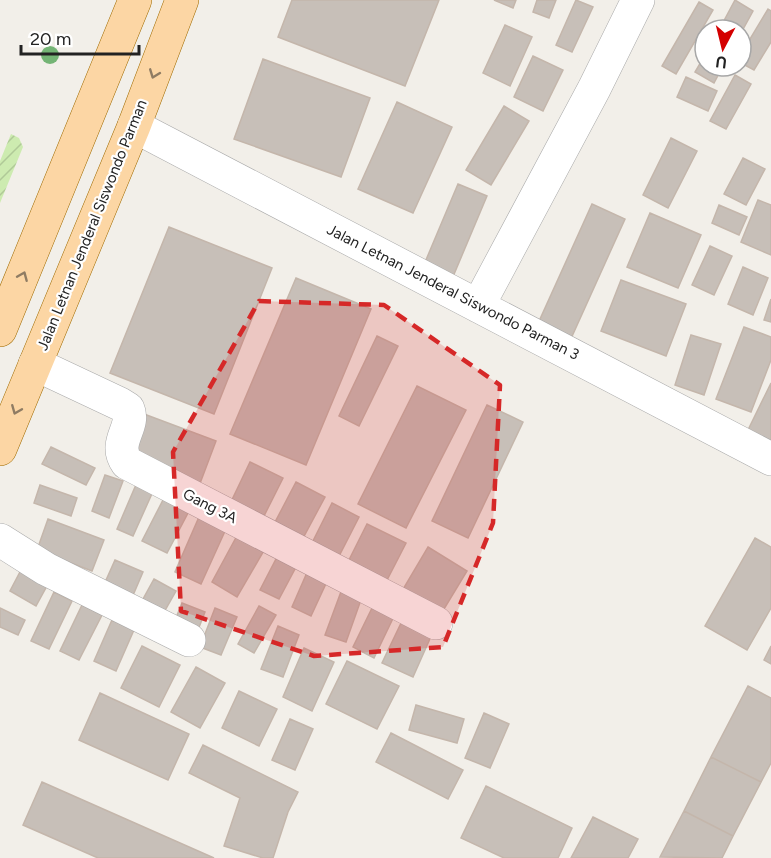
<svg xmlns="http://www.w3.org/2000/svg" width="771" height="858" font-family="Figtree,sans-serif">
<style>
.garden{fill:url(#garden-furrows)}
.building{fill:#c7bfb8;stroke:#c4b6ab;stroke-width:1.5}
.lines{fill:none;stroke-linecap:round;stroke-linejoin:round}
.minor-casing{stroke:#a9a9a9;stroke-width:34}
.major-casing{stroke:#a06b00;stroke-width:34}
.minor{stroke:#fff;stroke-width:33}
.major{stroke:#fcd6a4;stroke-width:33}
.tree{fill:#74b475}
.oneway{stroke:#8f7c63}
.marked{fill:#d62828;fill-opacity:0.2;stroke:#d62828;stroke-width:4.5;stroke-dasharray:12 8;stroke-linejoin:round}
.labels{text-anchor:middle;stroke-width:4.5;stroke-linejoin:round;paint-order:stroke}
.street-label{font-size:15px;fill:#222;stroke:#fff}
</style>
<defs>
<pattern id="garden-furrows" width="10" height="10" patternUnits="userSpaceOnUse" patternTransform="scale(1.5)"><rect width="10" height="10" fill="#cdebb0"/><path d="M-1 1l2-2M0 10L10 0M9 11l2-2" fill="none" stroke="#b0c997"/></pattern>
</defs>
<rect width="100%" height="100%" fill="#f2efe9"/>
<!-- garden -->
<path class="garden" d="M11,134L19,138L23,147L0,203V161Z"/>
<!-- building -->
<path class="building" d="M292,0H439L405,86L278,37Z
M494,0H516L513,8Z
M537,0H556L549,18L533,12Z
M576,0L593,7L572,52L556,45Z
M735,0L753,11L741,33V30H719Z
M699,2L713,10L676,74L662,66Z
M768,9L771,11V42L754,70L741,63V54Z
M505,25L532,37L510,86L483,73Z
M705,55V66H723L714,83L695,72Z
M533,56L563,70L543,111L514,97Z
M263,59L370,98L341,177L234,139Z
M735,75L751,84L726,129L710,121Z
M686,77L717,91L708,111L677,97Z
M397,102L452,127L413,213L358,189Z
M504,106L529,121L491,185L466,170Z
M671,138L697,151L668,208L643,195Z
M743,158L765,169L746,205L724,194Z
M458,184L487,196L452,279L423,267Z
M758,200L771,205V255L741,242Z
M592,204L625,219L569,343L536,328Z
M719,205L747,217L739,235L712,223Z
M650,213L701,235L678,288L627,267Z
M169,227L272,268L214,414L110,373Z
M710,246L732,256L714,295L692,285Z
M743,267L768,278L753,315L728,304Z
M296,278L371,309L306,465L230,434Z
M621,280L686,304L666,356L601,331Z
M771,299V322L764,320Z
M744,327L771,337V360L751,412L716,399Z
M691,335L721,344L704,395L675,385Z
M377,336L398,346L359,426L339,416Z
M771,383V447L745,436Z
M417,386L466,410L406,528L358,504Z
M487,405L523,422L468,538L432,521Z
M144,414L216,441L199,486L128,459Z
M51,447L95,468L86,485L42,464Z
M250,462L283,478L262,520L230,504Z
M105,475L123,481L109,518L92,511Z
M138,480L155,487L133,536L117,529Z
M296,482L325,497L302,540L273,526Z
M40,485L77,498L71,516L34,503Z
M164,498L189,511L167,553L142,541Z
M332,503L359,517L336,562L309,549Z
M199,517L226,529L201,584L175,572Z
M48,519L104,540L92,571L37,550Z
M367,524L406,543L386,582L348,562Z
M239,532L266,547L237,597L212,582Z
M755,538L771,547V608L747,650L705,626Z
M428,547L467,571L441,614L402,591Z
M277,557L296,567L279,599L260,590Z
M115,560L143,572L131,600L103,587Z
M309,568L329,577L311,616L292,607Z
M21,570L48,584L36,606L10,591Z
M154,579L176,591L159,621L137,610Z
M342,589L362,597L346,642L325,635Z
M54,592L72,601L49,649L31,641Z
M182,603L205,612L196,635L173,625Z
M374,604L395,614L374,658L353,647Z
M82,605L102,615L79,660L60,651Z
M259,606L276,615L254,653L238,644Z
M0,608L25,620L18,635L0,627Z
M215,608L237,617L221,655L200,647Z
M403,619L433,632L413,677L382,663Z
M112,620L134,630L116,671L94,661Z
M278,626L299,635L283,677L261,669Z
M142,646L180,665L159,707L121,688Z
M771,646V664L764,660Z
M304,648L334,662L312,711L283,697Z
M347,661L399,686L377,729L326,704Z
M196,667L225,683L200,728L171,712Z
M748,686L771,698V763L761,782L711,757Z
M239,691L277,709L259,746L222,728Z
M100,693L189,734L168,780L79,740Z
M416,705L464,719L457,743L409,730Z
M484,713L509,724L490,768L465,758Z
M290,719L313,729L295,770L272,760Z
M391,733L463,770L448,799L376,762Z
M203,745L298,792L288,812L273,858H263L224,846L240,798L189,773Z
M711,757L761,782L733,836L684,811Z
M42,782L214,858H98L23,825Z
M486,786L572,828L558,858H504L461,838Z
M684,811L733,836L722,858L660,857Z
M593,817L638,839L628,858H571Z"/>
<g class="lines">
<defs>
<path id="minor" d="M134,126L771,459
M478,306L594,89L638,0
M35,364L120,404L128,409C136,427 112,442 127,463L436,623
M0,540L46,569L189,640"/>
<path id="major" d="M0,330L135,0
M0,449L134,126L182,0"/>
</defs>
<!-- minor casing -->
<use href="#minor" class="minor-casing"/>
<!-- major casing -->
<use href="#major" class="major-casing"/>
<!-- minor -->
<use href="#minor" class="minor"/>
<!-- major -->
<use href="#major" class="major"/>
</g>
<!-- trees -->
<circle class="tree" cx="50" cy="55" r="9"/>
<!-- one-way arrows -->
<defs><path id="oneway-chevron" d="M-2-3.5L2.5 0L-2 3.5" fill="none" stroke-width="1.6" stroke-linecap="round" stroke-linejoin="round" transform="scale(1.5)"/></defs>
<g class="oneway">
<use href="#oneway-chevron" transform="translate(154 74) rotate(111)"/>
<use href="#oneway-chevron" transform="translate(23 276) rotate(-67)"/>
<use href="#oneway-chevron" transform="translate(16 410) rotate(112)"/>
</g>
<!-- marked area -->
<path class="marked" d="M259,301L384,305L500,385L493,523L443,647L314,656L181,611L173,452Z"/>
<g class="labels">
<!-- street labels -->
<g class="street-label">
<text transform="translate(92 225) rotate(-68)" y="5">Jalan Letnan Jenderal Siswondo Parman</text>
<text transform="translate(453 292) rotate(27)" y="5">Jalan Letnan Jenderal Siswondo Parman 3</text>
<text transform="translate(210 506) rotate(27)" y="5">Gang 3A</text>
</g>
</g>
<!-- north arrow -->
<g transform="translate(723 48) rotate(187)"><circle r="28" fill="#ffffff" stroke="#a7a7a7" stroke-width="1.5"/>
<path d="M0-4.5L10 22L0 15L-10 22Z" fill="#d40000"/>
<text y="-9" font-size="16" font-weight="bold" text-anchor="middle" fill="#222222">U</text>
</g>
<!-- scale -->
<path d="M21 45v9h118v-9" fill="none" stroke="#222222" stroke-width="3"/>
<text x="30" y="45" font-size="18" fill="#222222" stroke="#ffffff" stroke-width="4.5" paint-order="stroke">20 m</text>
</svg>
